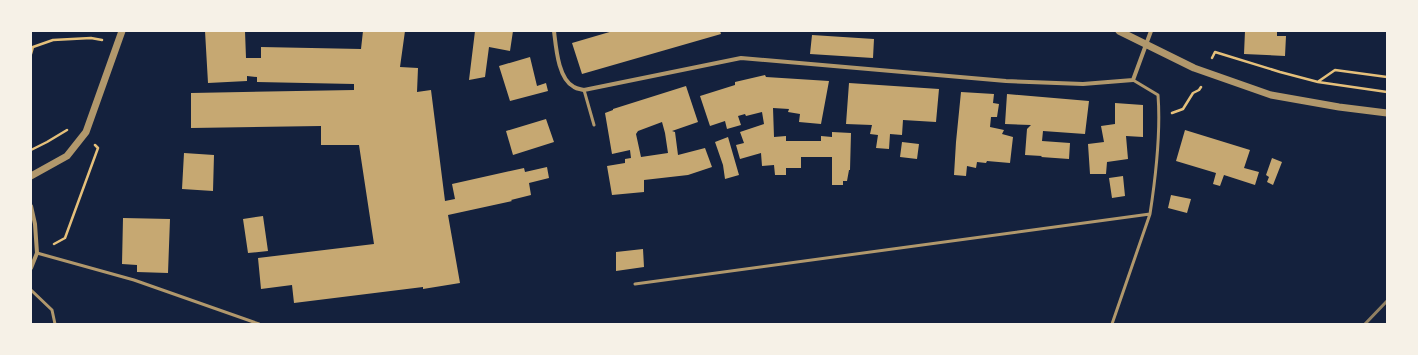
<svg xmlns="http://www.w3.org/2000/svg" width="1418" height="355" font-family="'Archivo Narrow',sans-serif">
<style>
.building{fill:#c6a872;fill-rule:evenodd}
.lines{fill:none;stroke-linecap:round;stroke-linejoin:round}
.path{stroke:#e5c07b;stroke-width:2.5}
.service{stroke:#b1986c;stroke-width:3}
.minor{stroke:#b1986c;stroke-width:4}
.tertiary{stroke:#b1986c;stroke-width:7}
.rail{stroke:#918062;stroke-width:3}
</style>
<rect width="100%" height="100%" fill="#14213d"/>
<!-- building -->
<path class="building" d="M205,31H245L246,58H261V47L361,49L363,31H405L400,67L418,68L417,92L431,90L445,201L455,199L452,184L524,168L525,172L547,167L549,178L529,183L531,195L511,200L512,201L448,215L460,283L423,289V287L294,303L292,285L261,289L258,258L374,244L359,145H321V126L191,128V93L354,90V84L257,82V77L247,76V81L208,83Z
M475,31H513L510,51L489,47L485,77L469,80Z
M613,31H720L721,34L582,74L572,43Z
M1245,31H1277V36H1286L1285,56L1244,54Z
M812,35L874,39L873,58L810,54Z
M530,57L537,86L546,83L548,91L510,101L499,66Z
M765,75L766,77L829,81L821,124L799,122L800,114L788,112L789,109L773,108L774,137L786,136V141H821V136L832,137V132L851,133L850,170H849L847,181H843V185H832V157H801V168H786V175H775L774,165L762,166L761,153L740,159L736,145L744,143L740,132L764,124L762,112L746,116L745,114L738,116L741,125L727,129L725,121L710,126L700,96L735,85V82Z
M849,83L939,89L936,122L903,120L902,135L890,134L889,149L876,148L878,135L870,134L872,125L846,124Z
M686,86L698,122L672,131L675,132L678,155L705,148L712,167L688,175L644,180V192L612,195L607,166L625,163V159L631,158L630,150L612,154L605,113L613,110V109ZM662,122L665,133L668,153L641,157L636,134L638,131Z
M961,92L994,94L993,103L999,104L997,117H991L990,127L1004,130L1002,134L1013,137L1010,163L987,161L986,163L977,162L976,168L967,166L966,176L954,175L956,142Z
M1007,94L1089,101L1085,134L1043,131L1042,141L1070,143L1069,159L1041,157L1042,156L1025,155L1027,129L1031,125L1005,124Z
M1115,103L1143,105V137L1126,136L1128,159L1107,162L1106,174H1090L1088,144L1104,142L1101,126L1115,124Z
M546,119L554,142L513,155L506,131Z
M1185,130L1250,150L1244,168L1259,172L1255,185L1224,175L1220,186L1213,184L1216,173L1176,161Z
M728,137L739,175L725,179L723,165L715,142Z
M902,142L919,144L917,159L900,157Z
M184,153L214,155L213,191L182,189Z
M1272,158L1282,162L1273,185L1267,182L1269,177L1266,175Z
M1123,176L1125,196L1112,198L1109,178Z
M1171,195L1191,199L1187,213L1168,208Z
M263,216L268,251L248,253L243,219Z
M123,218L170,219L168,273L137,272V265L122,264Z
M643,249L644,267L616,271V252Z"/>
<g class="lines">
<!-- path -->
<path class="path" d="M31,54L33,47L53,40L91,38L102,40
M1212,58L1215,52L1280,72L1318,82L1387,92
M1319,81L1335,70L1387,77
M1172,113L1183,109L1193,93L1199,90L1201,87
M31,150L47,142L67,130
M54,244L65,238L98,148L95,145"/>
<!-- service -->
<path class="service" d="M584,90L594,125
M37,253L134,280L259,324
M635,284L1150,214C1156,175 1161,134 1158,95L1133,80
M31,290L52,310L55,324
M1112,324L1150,214"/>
<!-- minor -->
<path class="minor" d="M554,31C556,47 558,79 574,87C577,89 581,89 584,90L741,58L1006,81L1083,84L1133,80L1151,31
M31,206L35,224L37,253L31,268"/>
<!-- tertiary -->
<path class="tertiary" d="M1119,31L1194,68L1271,95L1339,107L1387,113
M31,176L67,156L86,132L122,31"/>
<!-- rail -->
<path class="rail" d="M1365,324L1387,301"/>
</g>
<!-- border -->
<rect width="1418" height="355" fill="none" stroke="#f6f1e7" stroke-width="64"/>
</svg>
